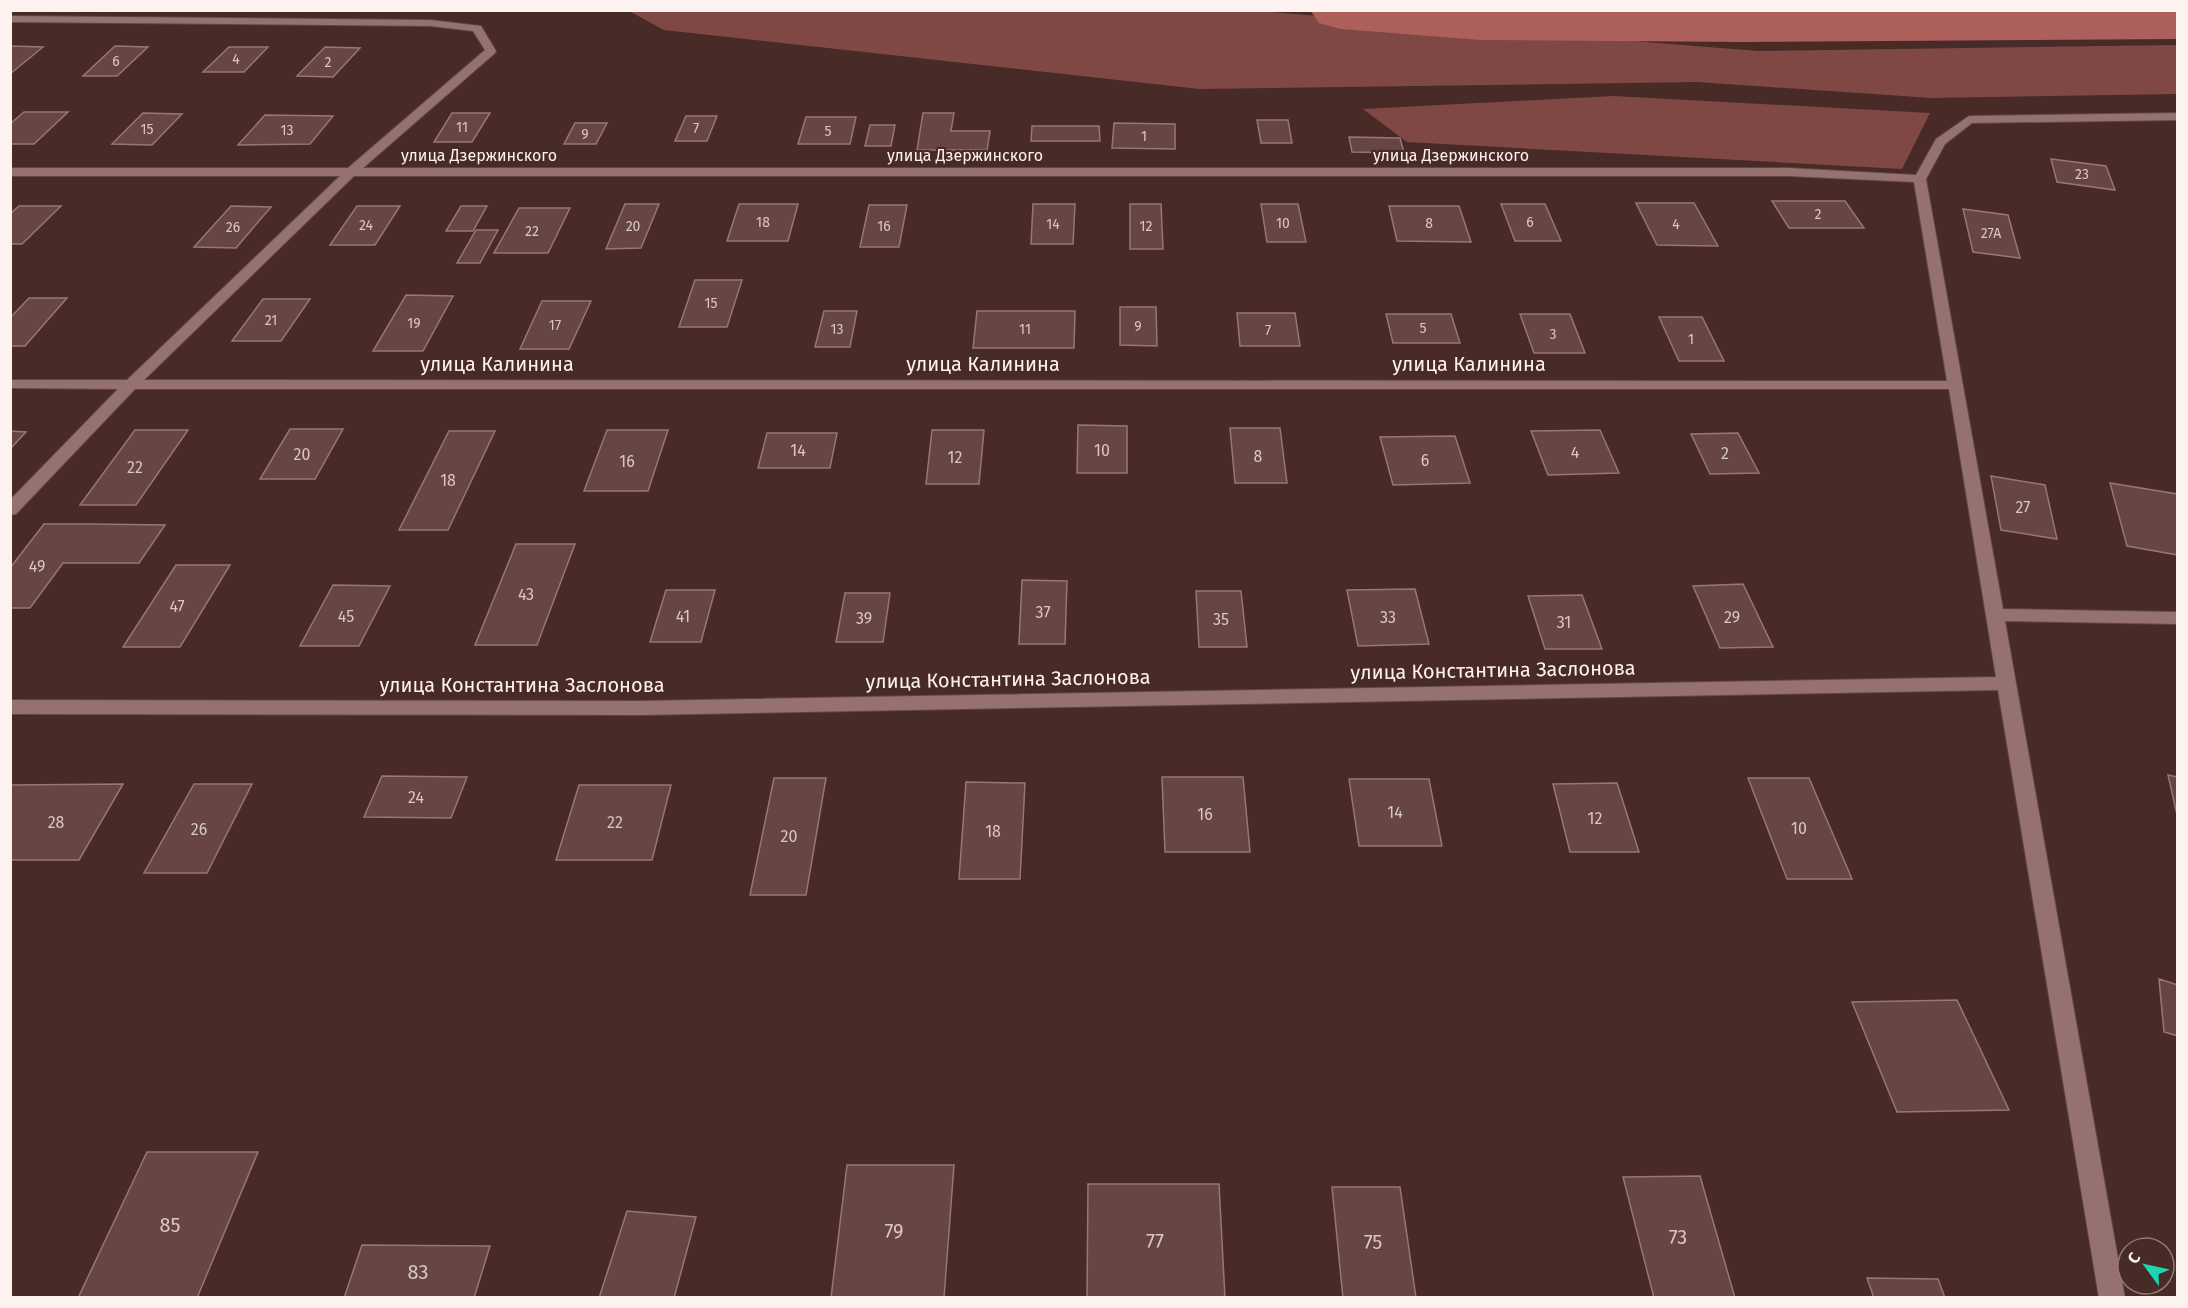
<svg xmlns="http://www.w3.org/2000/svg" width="2188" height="1308" font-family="'Fira Sans',sans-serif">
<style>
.green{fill:#804845}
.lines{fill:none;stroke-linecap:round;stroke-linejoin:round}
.river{fill:#ad605b;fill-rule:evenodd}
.building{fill:#664543;stroke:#9a7673;stroke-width:1.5}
.minor-casing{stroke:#5f4746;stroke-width:2}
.minor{fill:#95726f;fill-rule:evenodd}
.labels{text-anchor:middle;stroke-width:4.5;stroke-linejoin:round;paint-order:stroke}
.far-number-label{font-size:14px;fill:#d8c7c5}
.far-street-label{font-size:16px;fill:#fef2f0;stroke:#482a27}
.number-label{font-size:16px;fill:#d8c7c5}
.street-label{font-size:20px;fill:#fef2f0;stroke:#482a27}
.near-number-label{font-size:20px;fill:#d8c7c5}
</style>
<rect width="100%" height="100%" fill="#482a27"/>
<!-- green -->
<path class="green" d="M1245,10L1758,51L2177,45V94L1932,98L1697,82L1199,89L664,30L629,11Z
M1613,96L1930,113L1902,169L1407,142L1363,109Z"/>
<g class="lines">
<!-- river -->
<path class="river" d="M1310,10H2178V39L1741,42L1481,40L1341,29L1319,23Z"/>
</g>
<!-- building -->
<path class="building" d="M10,46L43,47L10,74Z
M115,46L148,47L117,76H83Z
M229,47H268L244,72H203Z
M325,47L360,48L333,77L297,76Z
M24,112H68L34,144H10V124Z
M143,113L182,114L152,145L112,144Z
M452,113H490L472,142H434Z
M923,113H954L951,131H990L987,150H917Z
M265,115L333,116L310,144L238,145Z
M686,116H717L707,141H675Z
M806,117H856L850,144H798Z
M1257,120H1288L1292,143H1261Z
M575,123H607L596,144H564Z
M1114,123L1175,124V149L1112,148Z
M870,125H895L891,146H865Z
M1032,126H1099L1100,141H1031Z
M1349,137L1400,138L1404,153L1352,152Z
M2051,159L2106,166L2115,190L2057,182Z
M1772,201H1845L1864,228H1789Z
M1636,203H1694L1718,246L1657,245Z
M625,204H659L641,248L606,249Z
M739,204H798L788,241H727Z
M1033,204H1075L1073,244H1031Z
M1130,204H1161L1163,249H1130Z
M1261,204H1298L1306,242H1267Z
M1501,204H1545L1561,241H1515Z
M869,205H907L899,247H860Z
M19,206H61L22,244H10V214Z
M231,206L271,207L236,248L194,247Z
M357,206H400L375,245H330Z
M461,206H487L473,231H446Z
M1389,206H1459L1471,242L1397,241Z
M519,208H570L548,253H494Z
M1963,209L2008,215L2020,258L1973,252Z
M476,230H498L480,263H457Z
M695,280H742L727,327H679Z
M406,295L453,296L423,351H373Z
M29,298H67L25,346H10V318Z
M263,299H310L281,341H232Z
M542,301H591L569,349H520Z
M1120,307H1156L1157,346L1120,345Z
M824,311H857L850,347H815Z
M977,311H1075L1074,348H973Z
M1237,313H1295L1300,346H1240Z
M1386,314H1451L1460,343H1393Z
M1520,314H1570L1585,353H1534Z
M1659,317H1702L1724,361H1679Z
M1078,425L1127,426V473H1077Z
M1230,428H1280L1287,483H1235Z
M290,429H343L315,479H260Z
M135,430H188L136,505H80Z
M607,430H668L648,491H584Z
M932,430H984L979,484H926Z
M1600,430L1619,473L1548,475L1531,431Z
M10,431L26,432L10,449Z
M449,431H495L448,530H399Z
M767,433H837L830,468H758Z
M1738,433L1759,473L1710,474L1691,434Z
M1455,436L1470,483L1393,485L1380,437Z
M1991,476L2045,485L2057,539L2001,530Z
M2110,483L2177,494L2178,555L2127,546Z
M44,524H91L165,525L139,563H63L30,608H10V568Z
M516,544H575L537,645H475Z
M176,565H230L180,647H123Z
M1022,580L1067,581L1065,644H1019Z
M1743,584L1773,647L1720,648L1693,586Z
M333,585L390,586L359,646H300Z
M1415,589L1429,644L1358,646L1347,590Z
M666,590H715L701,642H650Z
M1196,591H1241L1247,647H1199Z
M845,593H890L883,642H836Z
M1582,595L1602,649H1545L1528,596Z
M2168,775L2178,777V819Z
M382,776L467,777L451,818L364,817Z
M1162,777H1243L1250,852H1165Z
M774,778H826L806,895H750Z
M1748,778H1809L1852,879H1787Z
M1349,779H1429L1442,846H1359Z
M966,782L1025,783L1020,879H959Z
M1617,783L1639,852H1570L1553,784Z
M123,784L79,860H10V785Z
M194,784H252L207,873H144Z
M579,785H671L652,860H556Z
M2159,979L2178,985V1036L2164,1032Z
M1957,1000L2009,1110L1897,1112L1852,1002Z
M147,1152H258L197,1298H78Z
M847,1165H954L944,1298H831Z
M1700,1176L1735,1298H1654L1623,1177Z
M1088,1184H1219L1225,1298H1087Z
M1332,1187H1400L1416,1298H1343Z
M627,1211L696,1217L674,1298H599Z
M362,1245L490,1246L474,1298H344Z
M1867,1278L1938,1279L1945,1298H1874Z"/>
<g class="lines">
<defs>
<path id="minor" d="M10,16L430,20L481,26L496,51L495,53L363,168H1788L1916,175L1936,139L1969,116L2178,113V120L1972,123L1945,144L1926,179L2003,609L2178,612V624L2005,621L2125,1298H2099L1998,690L641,715L10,714V700L641,701L1996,677L1949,389H135L16,514L10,515V500L118,389L10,388V380H127L340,176H10V168H348L485,50L473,31L430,26L10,22ZM354,176H1788L1914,182L1947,381L144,380Z"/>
</defs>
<!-- minor casing -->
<use href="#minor" class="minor-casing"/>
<!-- minor -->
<use href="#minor" class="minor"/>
</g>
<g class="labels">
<!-- far-number labels -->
<g class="far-number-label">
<text x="236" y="64">4</text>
<text x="116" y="66">6</text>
<text x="328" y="67">2</text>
<text x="462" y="132">11</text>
<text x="696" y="133">7</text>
<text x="147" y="134">15</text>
<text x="287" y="135">13</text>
<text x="828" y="136">5</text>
<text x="585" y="139">9</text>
<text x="1144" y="141">1</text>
<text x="2082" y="179">23</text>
<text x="1818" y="219">2</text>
<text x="763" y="227">18</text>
<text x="1530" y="227">6</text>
<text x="1283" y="228">10</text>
<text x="1429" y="228">8</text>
<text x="1053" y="229">14</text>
<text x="1676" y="229">4</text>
<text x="366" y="230">24</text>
<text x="633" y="231">20</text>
<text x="884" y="231">16</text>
<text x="1146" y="231">12</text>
<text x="233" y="232">26</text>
<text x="532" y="236">22</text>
<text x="1991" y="238">27А</text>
<text x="711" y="308">15</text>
<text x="271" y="325">21</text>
<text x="414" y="328">19</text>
<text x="555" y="330">17</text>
<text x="1138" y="331">9</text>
<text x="1423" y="333">5</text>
<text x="837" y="334">13</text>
<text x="1025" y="334">11</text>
<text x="1268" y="335">7</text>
<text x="1553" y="339">3</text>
<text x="1691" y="344">1</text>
</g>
<!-- far-street labels -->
<g class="far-street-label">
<text x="479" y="161">улица Дзержинского</text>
<text x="965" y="161">улица Дзержинского</text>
<text x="1451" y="161">улица Дзержинского</text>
</g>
<!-- number labels -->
<g class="number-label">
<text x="798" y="456">14</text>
<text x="1102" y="456">10</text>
<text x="1575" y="458">4</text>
<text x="1725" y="459">2</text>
<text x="302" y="460">20</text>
<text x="1258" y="462">8</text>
<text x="955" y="463">12</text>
<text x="1425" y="466">6</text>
<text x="627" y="467">16</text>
<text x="135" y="473">22</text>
<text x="448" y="486">18</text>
<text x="2023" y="513">27</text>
<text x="37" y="572">49</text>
<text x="526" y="600">43</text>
<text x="177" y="612">47</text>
<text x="1043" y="618">37</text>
<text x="346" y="622">45</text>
<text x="683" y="622">41</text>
<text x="1388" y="623">33</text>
<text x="1732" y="623">29</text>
<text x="864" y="624">39</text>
<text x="1221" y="625">35</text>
<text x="1564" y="628">31</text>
<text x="416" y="803">24</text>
<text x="1395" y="818">14</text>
<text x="1205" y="820">16</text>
<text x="1595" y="824">12</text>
<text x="56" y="828">28</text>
<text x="615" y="828">22</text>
<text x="1799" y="834">10</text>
<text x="199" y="835">26</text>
<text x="993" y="837">18</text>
<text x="789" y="842">20</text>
</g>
<!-- street labels -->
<g class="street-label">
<text x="497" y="371">улица Калинина</text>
<text x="983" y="371">улица Калинина</text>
<text x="1469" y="371">улица Калинина</text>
<text transform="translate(1493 670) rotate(-1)" y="7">улица Константина Заслонова</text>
<text transform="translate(1008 679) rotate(-1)" y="7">улица Константина Заслонова</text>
<text x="522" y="692">улица Константина Заслонова</text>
</g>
<!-- near-number labels -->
<g class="near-number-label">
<text x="170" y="1232">85</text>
<text x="894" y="1238">79</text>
<text x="1678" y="1244">73</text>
<text x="1155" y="1248">77</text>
<text x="1373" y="1249">75</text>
<text x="418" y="1279">83</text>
</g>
</g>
<!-- border -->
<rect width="2188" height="1308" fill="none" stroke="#fef2f0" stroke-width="24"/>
<!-- north arrow -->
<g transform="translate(2146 1266) rotate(303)"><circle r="28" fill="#482a27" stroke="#917a77" stroke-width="1.5"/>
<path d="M0-4.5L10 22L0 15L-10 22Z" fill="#1dd5b1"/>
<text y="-9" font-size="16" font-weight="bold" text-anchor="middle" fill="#fef2f0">С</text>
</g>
</svg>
